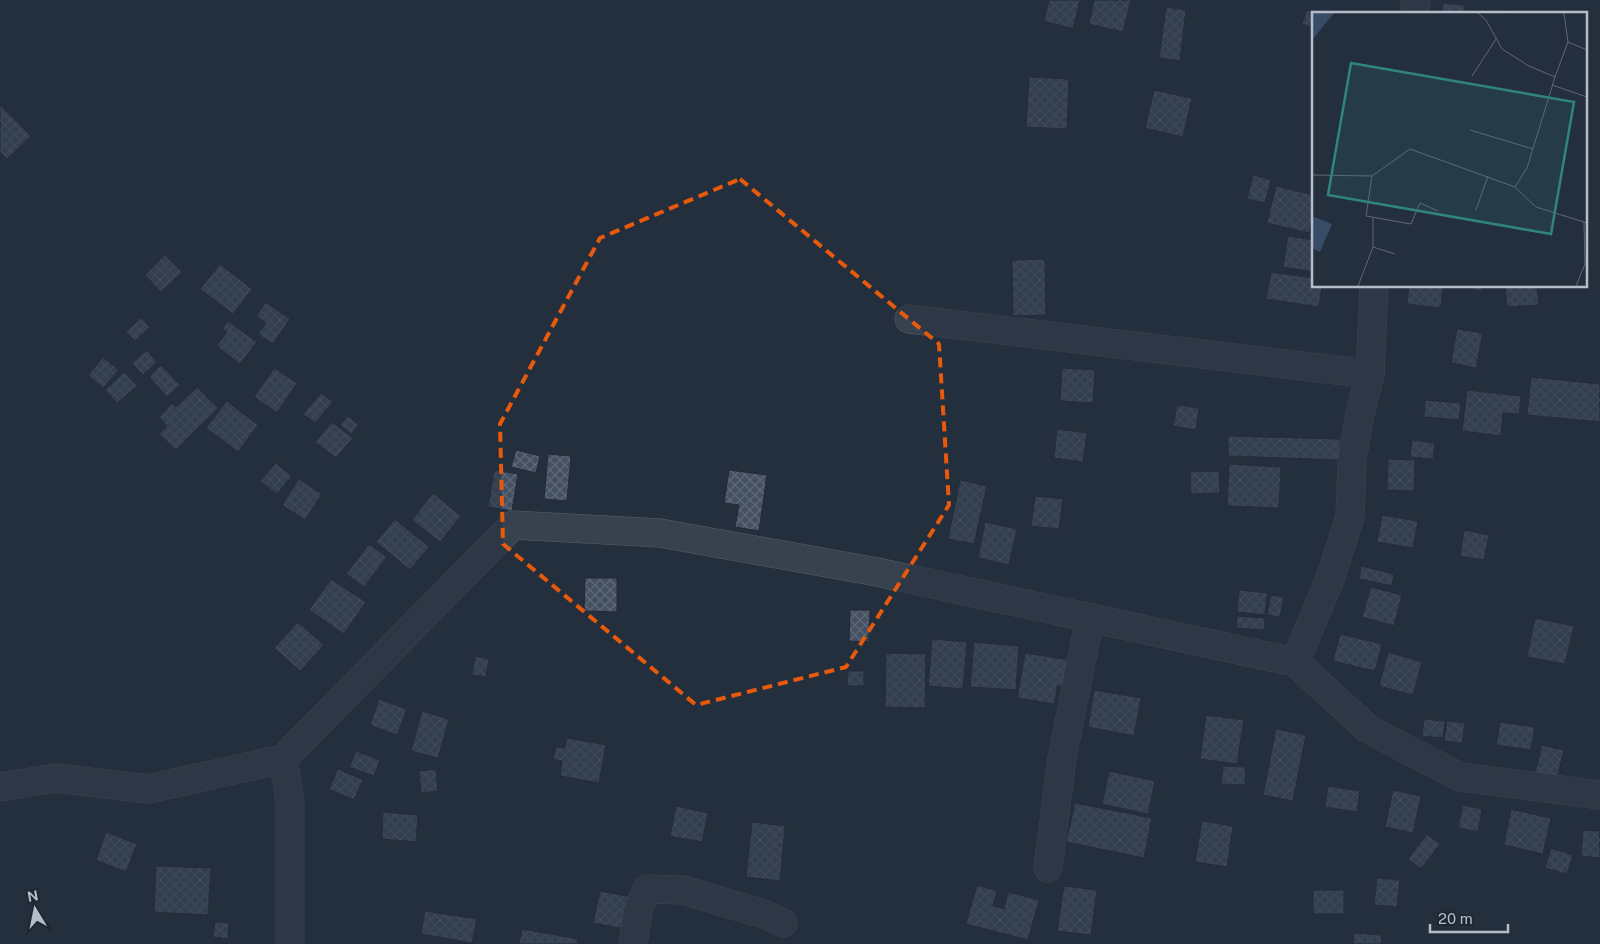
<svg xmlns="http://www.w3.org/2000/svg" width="1600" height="944" font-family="'Public Sans',sans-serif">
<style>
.building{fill:url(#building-cross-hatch);stroke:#1f2835}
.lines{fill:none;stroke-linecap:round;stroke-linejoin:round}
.minor-casing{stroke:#565f6c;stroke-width:29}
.minor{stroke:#38414e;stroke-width:28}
.marked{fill:none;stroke:#e8590c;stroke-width:4;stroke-dasharray:10 6;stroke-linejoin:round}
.inset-road{fill:none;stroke:#5e6776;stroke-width:1}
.view{fill:#308480;fill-opacity:0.15;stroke:#308480;stroke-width:2.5}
.inset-edge{fill:none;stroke:#b4bcc9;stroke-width:2.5}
</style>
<defs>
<pattern id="building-cross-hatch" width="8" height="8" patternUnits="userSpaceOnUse" patternTransform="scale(1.25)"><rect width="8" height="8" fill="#455162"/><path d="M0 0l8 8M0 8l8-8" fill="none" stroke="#5d6877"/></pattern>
</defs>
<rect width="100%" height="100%" fill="#242f3e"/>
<!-- building -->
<path class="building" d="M1049,0H1080L1073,29L1044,21Z
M1094,0H1131L1123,32L1089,24Z
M1443,3L1464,5V14H1442Z
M1166,7L1186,10L1180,61L1159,58Z
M1493,9L1524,14H1492Z
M1307,10L1319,14H1314V28L1302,24Z
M1029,77L1069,79L1067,129L1026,127Z
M1154,90L1192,98L1183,137L1145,128Z
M0,105L31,136L7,159L0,152Z
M1253,175L1271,180L1265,203L1247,199Z
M1276,186L1314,195V213L1309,233L1267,223Z
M1288,236L1314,240V272L1283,267Z
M165,255L182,272L161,292L145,275Z
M1045,259L1046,315L1013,316L1012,260Z
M220,264L252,289L233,314L200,289Z
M1271,272L1314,278V286H1322L1319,307L1266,299Z
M1409,286H1443L1441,308L1407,304Z
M1454,286H1482L1481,291Z
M1505,286H1537L1539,305L1507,307Z
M266,302L290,319L273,344L258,334L266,323L256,316Z
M141,318L150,327L135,341L126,332Z
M228,321L257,342L240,364L216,346L227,332L222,329Z
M1457,329L1483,333L1476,368L1451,363Z
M147,350L157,362L143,375L132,363Z
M103,357L119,370L103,388L88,375Z
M161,365L180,385L167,397L149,377Z
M274,368L297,383L277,413L254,397Z
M1062,368L1095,370L1093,403L1060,401Z
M124,372L137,386L117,403L105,390Z
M1531,377L1600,384V422L1527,415Z
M197,387L218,408L176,450L159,434L167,426L159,417L172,403L176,407Z
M1467,390L1521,396L1519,414L1503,413L1501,436L1462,431Z
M321,393L333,402L315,423L303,414Z
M1425,400L1461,403L1459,420L1424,417Z
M227,401L258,425L238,452L206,428Z
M1177,405L1199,408L1196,430L1173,426Z
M348,416L359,425L351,434L340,425Z
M332,422L353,438L336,458L315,442Z
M1057,429L1087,433L1083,462L1054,458Z
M1228,436L1340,439V460L1228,456Z
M1412,440L1435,443L1433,459L1410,457Z
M516,450L540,456L536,473L511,467Z
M548,454L571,456L567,501L544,499Z
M1388,459L1415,460L1414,491L1387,490Z
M276,463L292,476L277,494L260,481Z
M1229,464L1281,467L1279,508L1227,506Z
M494,470L518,474L512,511L488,507Z
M729,470L767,475L759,531L735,527L739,505L724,503Z
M1219,471L1220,493L1191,494L1190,472Z
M299,479L322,494L305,520L282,505Z
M960,480L987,486L974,544L948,539Z
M433,493L461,516L440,542L412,520Z
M1035,496L1063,499L1059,529L1031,526Z
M1382,515L1418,521L1413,548L1377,542Z
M395,519L429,547L410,570L376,542Z
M985,522L1017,529L1009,565L978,558Z
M1464,530L1489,535L1484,560L1460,556Z
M369,544L387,557L364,587L346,574Z
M1361,566L1394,574L1392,586L1359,579Z
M585,578H617V612L584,611Z
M331,579L366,602L344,634L309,610Z
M1371,587L1402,595L1394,626L1362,617Z
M1239,590L1267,593L1265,615L1237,612Z
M1271,595L1284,597L1280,617L1267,615Z
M850,610H870L869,642L849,641Z
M1237,616L1265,618L1264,630L1236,628Z
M1535,618L1574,626L1565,664L1527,657Z
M298,622L324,645L300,671L274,648Z
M1340,634L1382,644L1375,671L1333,661Z
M932,639L967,642L963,689L928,686Z
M974,642L1019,646L1016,690L970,687Z
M1388,652L1422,662L1413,695L1379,686Z
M886,653L926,654L925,708L885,707Z
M1025,653L1071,660L1066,687L1057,686L1055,704L1017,698Z
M475,656L489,659L486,677L472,675Z
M848,671H864V686H847Z
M1094,690L1141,698L1134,736L1088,727Z
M379,699L407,709L397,735L370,725Z
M422,711L449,719L438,758L411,751Z
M1206,715L1244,720L1237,764L1200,759Z
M1424,719L1445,721L1443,738L1422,736Z
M1447,721L1465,723L1462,743L1444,741Z
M1500,722L1535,727L1531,750L1496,745Z
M1276,729L1306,735L1293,801L1263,795Z
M567,738L606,745L599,783L560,776L562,761L553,759L556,747L565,748Z
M1542,745L1564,750L1557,778L1535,773Z
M356,751L380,760L374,776L349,767Z
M1223,766L1246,767L1245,785L1221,784Z
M338,769L363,780L354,800L329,789Z
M436,769L438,791L421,793L419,771Z
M1109,771L1155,781L1148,814L1102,804Z
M1328,786L1360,791L1357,812L1325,807Z
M1393,790L1421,796L1413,833L1385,827Z
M1075,803L1152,818L1144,858L1066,842Z
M1463,805L1482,809L1478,832L1458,828Z
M676,806L708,813L702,842L670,836Z
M1511,809L1551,818L1543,854L1504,845Z
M383,812L418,815L416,842L382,839Z
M1202,821L1233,826L1227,867L1195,862Z
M752,822L785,826L780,881L746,877Z
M1583,830L1600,831V858L1581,856Z
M106,832L137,844L126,872L96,860Z
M1427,834L1440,844L1421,869L1408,859Z
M1551,848L1573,855L1567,874L1545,868Z
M156,866L211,868L208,915L154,912Z
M1377,878L1400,880L1397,907L1374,905Z
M977,885L997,891L993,906L1004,909L1008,892L1039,900L1028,940L966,924Z
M1064,886L1097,890L1091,935L1057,931Z
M1313,890H1344V914H1313Z
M600,891L636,898L630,930L593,923Z
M425,911L477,919L472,943L421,934Z
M215,922L229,923L228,939L213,937Z
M522,929L578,939L577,944H519Z
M1354,933L1382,935L1381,944H1353Z"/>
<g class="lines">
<defs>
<path id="minor" d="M1414,14L1416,0
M1374,286L1370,374L1359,418L1352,461L1350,517L1330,579L1295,662L1368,729L1460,777L1600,795
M909,319L1370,374
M283,759L290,800V944
M0,787L56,778L148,789L283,759L513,525L660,533L877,572L1295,662
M1048,868L1062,758L1090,618
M633,944L638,911L647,889L683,890L764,914L783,923"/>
</defs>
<!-- minor casing -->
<use href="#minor" class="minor-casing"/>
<!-- minor -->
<use href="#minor" class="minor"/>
</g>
<!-- marked area -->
<path d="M0 0H1600V944H0ZM740,179L939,344L949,505L846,667L696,705L503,544L500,424L600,238Z" fill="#242f3e" fill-opacity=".55" fill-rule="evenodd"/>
<path class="marked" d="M740,179L939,344L949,505L846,667L696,705L503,544L500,424L600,238Z"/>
<!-- overview -->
<g transform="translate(1312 12)">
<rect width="275" height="275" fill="#242f3e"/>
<path d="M0,1H22L0,28ZM0,204L20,212L8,240L0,236Z" fill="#394c67"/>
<path class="inset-road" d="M166,1L174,8L190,37L217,54L243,65L256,30L275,38M252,1L256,30M160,64L184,27M243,65L215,156L203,175L224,195L275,211M240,73L275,85M158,118L221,137M0,163L60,164L98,137L203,175M60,164L54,204L99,212L108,191L126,199M164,198L176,164M61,205V235L83,242M46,274L61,235M264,274L273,252L272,210"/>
<path class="view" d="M39,51L262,90L239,222L16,183Z"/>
<rect width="275" height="275" class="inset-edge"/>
</g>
<!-- north arrow -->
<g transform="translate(35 909) rotate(350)" stroke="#1d2633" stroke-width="4" paint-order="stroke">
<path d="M0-4L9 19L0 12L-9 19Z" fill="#b4bcc9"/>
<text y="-8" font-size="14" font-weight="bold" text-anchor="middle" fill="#b4bcc9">N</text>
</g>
<!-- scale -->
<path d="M1430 924v8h78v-8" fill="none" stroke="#b4bcc9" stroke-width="2.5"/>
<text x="1438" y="924" font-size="15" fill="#b4bcc9" stroke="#1d2633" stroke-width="4" paint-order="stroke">20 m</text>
</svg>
